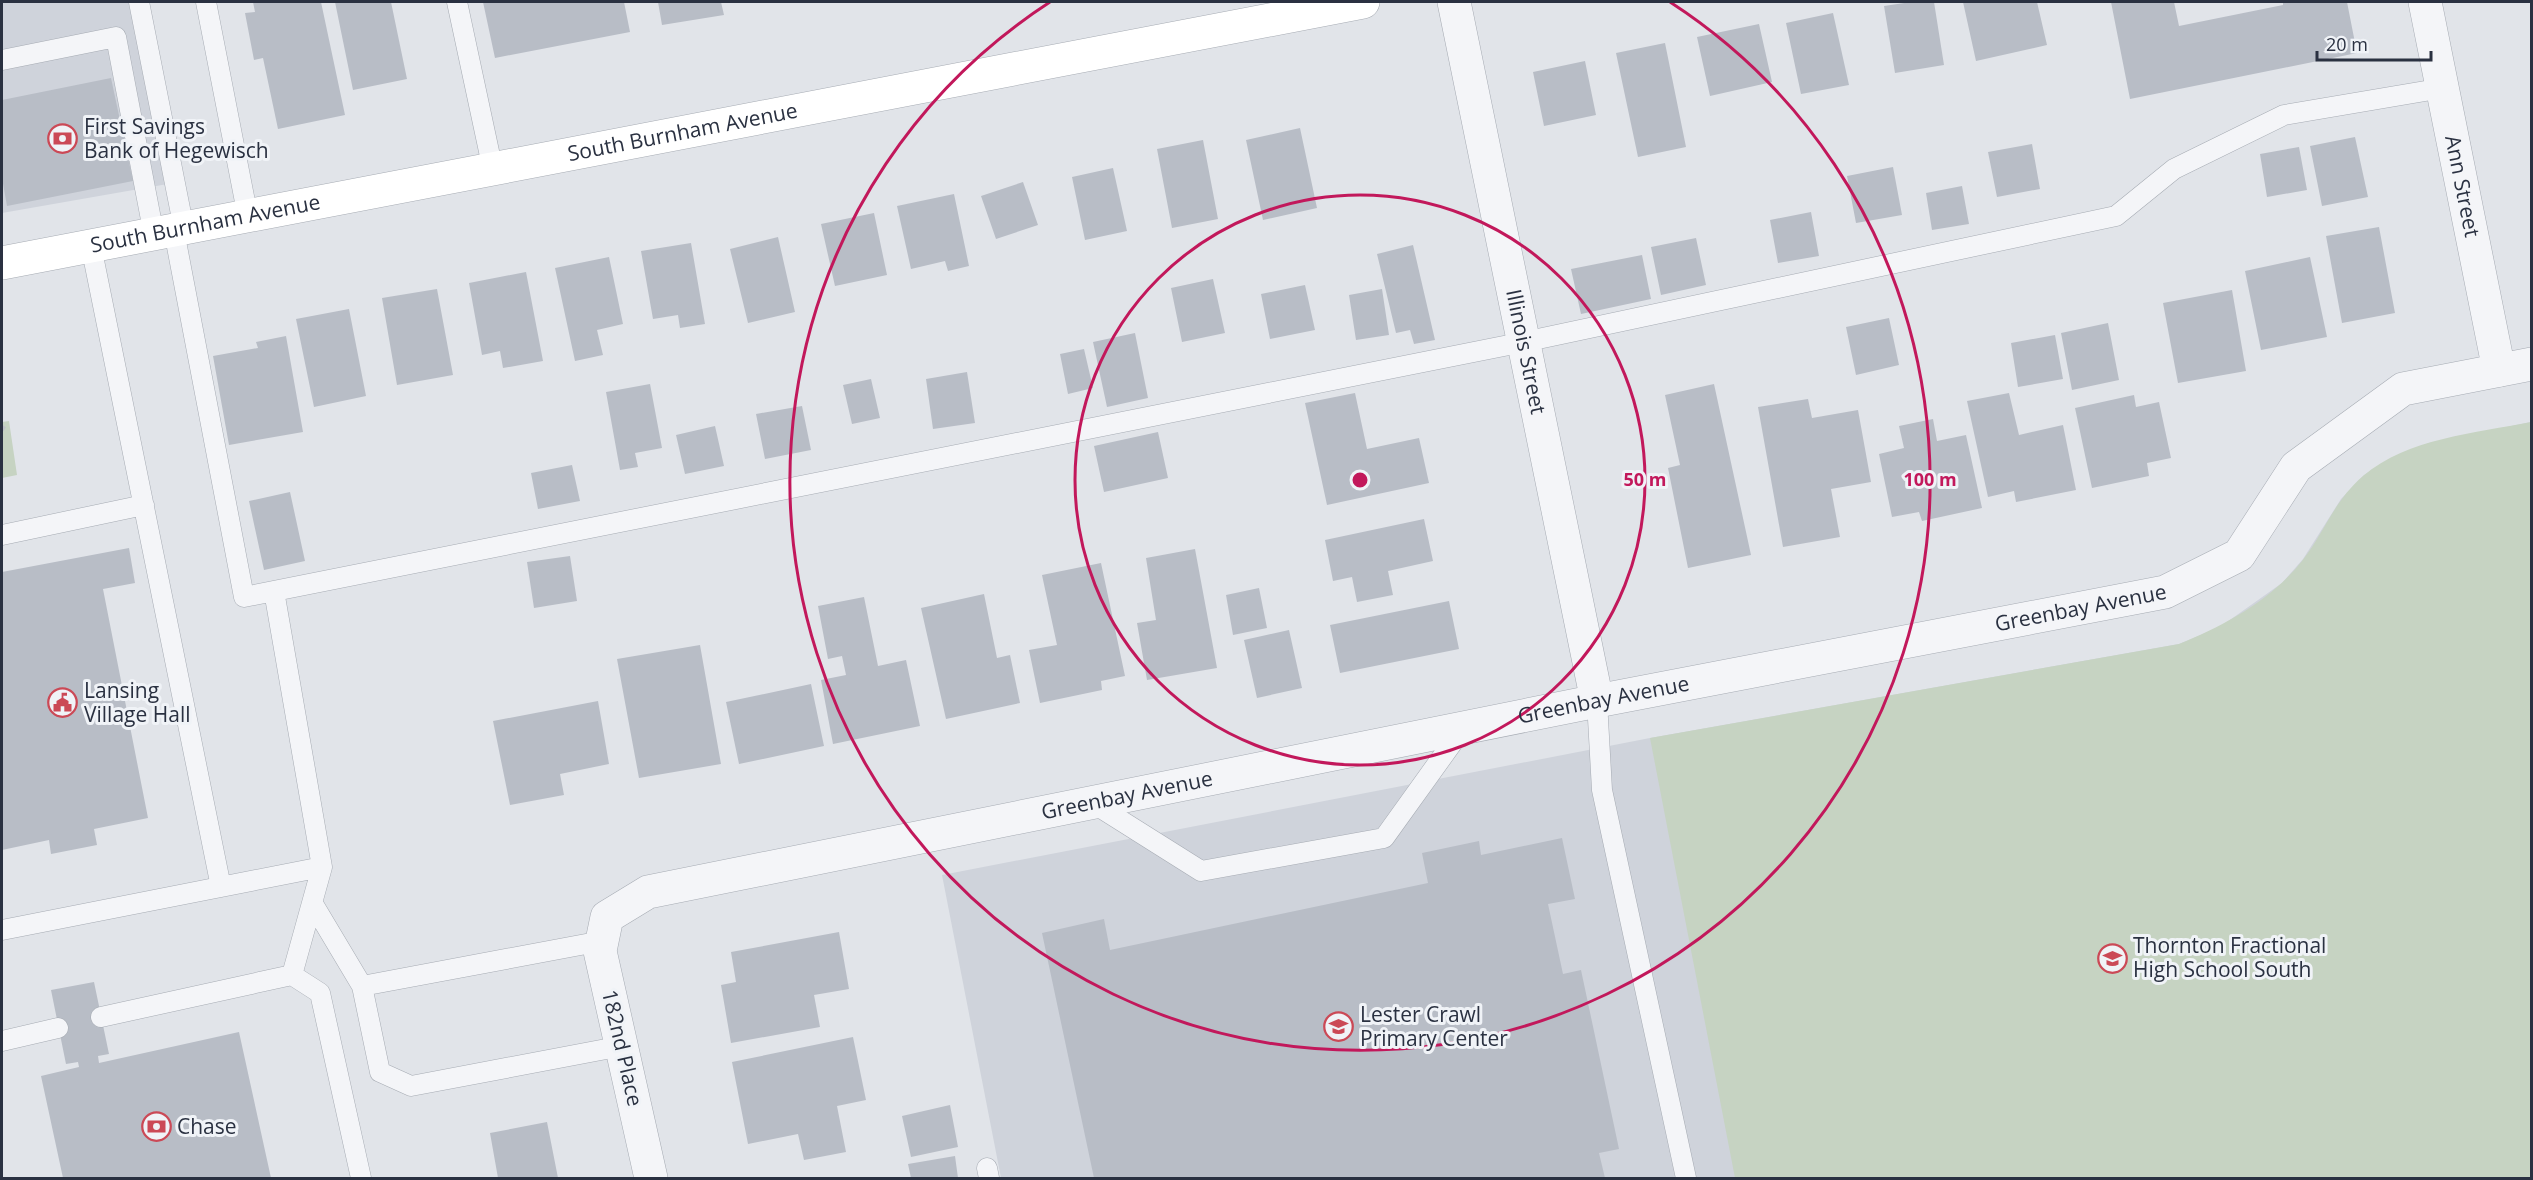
<svg xmlns="http://www.w3.org/2000/svg" width="2533" height="1180" font-family="'Open Sans',sans-serif">
<style>
.built{fill:#cfd3db}
.green{fill:#c6d3c2}
.building{fill:#b8bdc6}
.lines{fill:none;stroke-linecap:round;stroke-linejoin:round}
.service-casing{stroke:#a6abb3;stroke-width:21}
.minor-casing{stroke:#a6abb3;stroke-width:34}
.secondary-casing{stroke:#a6abb3;stroke-width:34}
.path{stroke:#bfc2c8;stroke-width:4;stroke-dasharray:4.5 4.5;stroke-linecap:butt}
.service{stroke:#f4f5f8;stroke-width:20}
.minor{stroke:#f4f5f8;stroke-width:33}
.secondary{stroke:#fff;stroke-width:33}
.ring{fill:none;stroke:#c2185b;stroke-width:3}
.labels{text-anchor:middle;stroke-width:6;stroke-linejoin:round;paint-order:stroke}
.poi-label{font-size:21px;fill:#2a3141;stroke:#f0f3f7;text-anchor:start}
.street-label{font-size:21px;fill:#2a3141;stroke:#f0f3f7}
.centre{fill:#c2185b;stroke:#f0f3f7;stroke-width:3}
.ring-label{font-size:18px;text-anchor:middle;font-weight:bold;fill:#c2185b;stroke:#f0f3f7;stroke-width:6;stroke-linejoin:round;paint-order:stroke}
</style>
<rect width="100%" height="100%" fill="#e1e4e9"/>
<!-- built -->
<path class="built" d="M2,2H145L179,182L2,213Z
M2531,422V1178H1001L942,875L1650,738L2179,644L2220,627L2282,583L2303,559L2341,499L2364,475L2393,457L2429,443Z"/>
<!-- green -->
<path class="green" d="M9,421L17,475L2,478V422Z
M2531,422V1178H1735L1650,738L2179,644C2225,625 2270,601 2302,561C2325,532 2333,502 2363,476C2408,438 2476,433 2531,422Z"/>
<!-- building -->
<path class="building" d="M253,2H321L345,115L278,129L263,58L254,60L245,13L255,12Z
M335,2H391L407,79L353,90Z
M483,2H624L630,32L495,58Z
M658,2H721L724,15L662,25Z
M1911,2H1934L1944,65L1895,73L1884,6Z
M1963,2H2037L2047,45L1976,61Z
M2111,2H2174L2179,26L2283,5V2H2347L2357,53L2130,99Z
M1833,13L1849,85L1801,94L1786,23Z
M1759,24L1772,82L1710,96L1697,37Z
M1665,43L1686,147L1638,157L1616,53Z
M1585,61L1596,115L1544,126L1533,72Z
M111,78L133,181L7,206L2,178V100Z
M1300,128L1317,208L1263,220L1246,140Z
M2355,137L2368,197L2322,206L2310,146Z
M1203,140L1218,219L1172,228L1157,149Z
M2032,144L2040,189L1997,197L1988,152Z
M2299,147L2307,190L2267,197L2260,154Z
M1893,167L1902,215L1856,223L1847,176Z
M1113,168L1127,231L1085,240L1072,177Z
M1023,182L1038,225L996,239L981,196Z
M1962,186L1969,224L1932,230L1926,193Z
M954,194L969,266L948,271L945,261L911,269L897,206Z
M1811,212L1819,256L1778,263L1770,220Z
M874,213L887,275L835,286L821,224Z
M2379,227L2395,313L2342,323L2326,236Z
M778,237L795,312L748,323L730,249Z
M1696,238L1706,285L1661,295L1651,247Z
M691,243L705,324L680,328L678,315L653,319L641,251Z
M1413,245L1435,340L1414,344L1410,330L1396,333L1377,254Z
M1642,255L1651,299L1581,314L1571,269Z
M609,257L623,324L597,330L603,355L575,361L555,268Z
M2310,257L2327,337L2261,350L2245,271Z
M526,272L543,361L503,368L500,351L482,355L469,283Z
M1213,279L1225,333L1182,342L1171,288Z
M1305,285L1315,330L1270,339L1261,294Z
M437,289L453,375L397,385L382,298Z
M1382,289L1389,335L1356,340L1349,295Z
M2232,290L2246,371L2178,383L2163,303Z
M349,309L366,396L314,407L296,319Z
M1889,318L1899,365L1856,375L1846,327Z
M2108,323L2119,380L2072,390L2061,333Z
M1135,333L1148,398L1107,407L1093,342Z
M2055,335L2063,379L2018,387L2011,343Z
M286,336L303,432L229,445L213,356L258,348L256,342Z
M1084,349L1093,388L1068,394L1060,354Z
M967,372L975,423L933,429L926,379Z
M871,379L880,418L852,424L843,385Z
M650,384L662,448L635,453L638,467L620,470L606,392Z
M1714,384L1751,555L1688,568L1668,468L1680,465L1665,395Z
M1355,393L1367,449L1419,438L1429,483L1327,505L1305,403Z
M2009,393L2019,435L2063,425L2076,490L2016,502L2014,491L1988,497L1967,401Z
M2134,395L2136,407L2159,402L2171,458L2147,463L2149,476L2092,488L2075,408Z
M1808,399L1812,418L1858,410L1871,482L1831,489L1840,537L1783,547L1758,407Z
M802,406L811,450L765,459L756,414Z
M1933,419L1937,441L1966,435L1982,508L1922,521L1919,512L1892,517L1879,454L1904,448L1899,426Z
M715,426L724,466L685,474L676,435Z
M1158,432L1168,478L1104,492L1094,446Z
M572,465L580,501L538,509L531,473Z
M290,492L305,561L264,570L249,501Z
M1424,519L1433,561L1388,571L1393,595L1357,602L1352,577L1333,581L1325,540Z
M129,548L135,583L103,589L148,818L94,829L97,845L51,854L49,840L2,850V572Z
M1195,549L1217,668L1147,680L1137,623L1156,620L1146,558Z
M570,556L577,601L534,608L527,562Z
M1101,563L1125,676L1101,681L1102,690L1040,703L1029,650L1057,645L1042,575Z
M1259,588L1267,628L1233,635L1226,595Z
M984,594L997,658L1010,655L1020,703L946,719L921,608Z
M864,597L878,666L906,660L920,726L833,744L821,680L846,675L842,656L828,659L818,606Z
M1449,601L1459,649L1340,673L1330,625Z
M1289,630L1302,688L1257,698L1244,640Z
M700,645L721,764L639,778L617,659Z
M811,684L824,746L739,764L726,702Z
M598,701L609,764L560,774L564,795L510,805L493,721Z
M1562,838L1575,899L1548,904L1563,974L1581,970L1619,1149L1599,1153L1605,1178H1094L1042,933L1104,919L1110,950L1428,883L1422,853L1479,841L1481,855Z
M839,932L849,989L814,995L820,1027L731,1043L721,985L736,982L731,952Z
M94,982L109,1054L98,1056L99,1063L239,1032L271,1178H63L41,1076L79,1067L78,1062L66,1064L51,990Z
M853,1037L866,1100L837,1106L846,1152L804,1160L798,1134L748,1144L732,1062Z
M950,1105L958,1147L911,1157L902,1116Z
M547,1122L558,1178H498L490,1133Z
M955,1156L958,1178H911L908,1164Z"/>
<g class="lines">
<defs>
<path id="service" d="M139,2L184,229
M206,2L248,217
M457,2L493,170
M2,60L116,37L154,235
M174,231L244,597L1524,342L2116,216L2174,169L2284,115L2443,88
M91,246L221,887
M2,535L144,505
M1597,701L1602,790L1686,1178
M1093,803L1201,871L1384,838L1463,728
M313,904L362,986
M2,930L322,867L274,591
M602,941L362,986L380,1072L411,1086L622,1046
M292,975L322,867
M101,1017L292,975L320,993L361,1178
M2,1041L58,1028
M987,1168L989,1178"/>
<g id="minor">
<path id="s1" d="M1454,2L1597,701"/>
<path id="s2" d="M2425,2L2499,370"/>
<path id="s3" d="M651,1178L600,951L607,917L648,892L1597,701L2165,592L2239,555L2296,467L2403,389L2532,364"/>
</g>
<g id="secondary">
<path id="s4" d="M2,263L1363,2"/>
</g>
</defs>
<!-- service casing -->
<use href="#service" class="service-casing"/>
<!-- minor casing -->
<use href="#minor" class="minor-casing"/>
<!-- secondary casing -->
<use href="#secondary" class="secondary-casing"/>
<!-- path -->
<path class="path" d="M2,430L5,425"/>
<!-- service -->
<use href="#service" class="service"/>
<!-- minor -->
<use href="#minor" class="minor"/>
<!-- secondary -->
<use href="#secondary" class="secondary"/>
</g>
<!-- distance rings -->
<g class="ring">
<circle cx="1360" cy="480" r="285"/>
<path d="M1670 2A570 570 0 1 1 1050 2"/>
</g>
<!-- icons -->
<defs>
<symbol id="bank-ring" viewBox="-11 -11 22 22"><circle r="9.5" fill="#f0f3f7" stroke="#cb4956" stroke-width="1.5"/><path d="M-6-4H6V4H-6ZM0-2.3a2.3 2.3 0 1 0 0 4.6a2.3 2.3 0 1 0 0-4.6Z" fill="#cb4956"/></symbol>
<symbol id="civic-ring" viewBox="-11 -11 22 22"><circle r="9.5" fill="#f0f3f7" stroke="#cb4956" stroke-width="1.5"/><path d="M-.6-6.5H3V-4.5H.6V-3L4-1V1h2V6H-6V1h2V-1L-.6-3ZM-1.2 2.5V6h2.4V2.5Z" fill="#cb4956"/></symbol>
<symbol id="school-ring" viewBox="-11 -11 22 22"><circle r="9.5" fill="#f0f3f7" stroke="#cb4956" stroke-width="1.5"/><path d="M0-5L7-2L0 1L-7-2ZM-4 1L0 2.5L4 1V4Q0 6-4 4Z" fill="#cb4956"/></symbol>
</defs>
<g fill-rule="evenodd">
<use href="#bank-ring" x="46" y="122" width="33" height="33"/>
<use href="#civic-ring" x="46" y="686" width="33" height="33"/>
<use href="#school-ring" x="2096" y="942" width="33" height="33"/>
<use href="#school-ring" x="1322" y="1010" width="33" height="33"/>
<use href="#bank-ring" x="140" y="1110" width="33" height="33"/>
</g>
<g class="labels">
<!-- poi labels -->
<g class="poi-label">
<text x="84" y="134">First Savings<tspan x="84" dy="24">Bank of Hegewisch</tspan></text>
<text x="84" y="698">Lansing<tspan x="84" dy="24">Village Hall</tspan></text>
<text x="2133" y="953">Thornton Fractional<tspan x="2133" dy="24">High School South</tspan></text>
<text x="1360" y="1022">Lester Crawl<tspan x="1360" dy="24">Primary Center</tspan></text>
<text x="177" y="1134">Chase</text>
</g>
<!-- street labels -->
<g class="street-label">
<text dy="7" stroke="none"><textPath href="#s4" startOffset="693">South Burnham Avenue</textPath></text>
<text dy="7" stroke="none"><textPath href="#s2" startOffset="188">Ann Street</textPath></text>
<text dy="7" stroke="none"><textPath href="#s4" startOffset="207">South Burnham Avenue</textPath></text>
<text dy="7" stroke="none"><textPath href="#s1" startOffset="357">Illinois Street</textPath></text>
<text dy="7" stroke="none"><textPath href="#s3" startOffset="1776">Greenbay Avenue</textPath></text>
<text dy="7" stroke="none"><textPath href="#s3" startOffset="1290">Greenbay Avenue</textPath></text>
<text dy="7" stroke="none"><textPath href="#s3" startOffset="804">Greenbay Avenue</textPath></text>
<text transform="translate(622 1048) rotate(77)" y="7">182nd Place</text>
</g>
</g>
<circle cx="1360" cy="480" r="9" class="centre"/>
<g class="ring-label">
<text x="1645" y="486">50 m</text>
<text x="1930" y="486">100 m</text>
</g>
<!-- border -->
<rect width="2533" height="1180" fill="none" stroke="#2a3141" stroke-width="6"/>
<!-- scale -->
<path d="M2317 51v9h114v-9" fill="none" stroke="#2a3141" stroke-width="3"/>
<text x="2326" y="51" font-size="18" fill="#2a3141" stroke="#f0f3f7" stroke-width="4.5" paint-order="stroke">20 m</text>
</svg>
